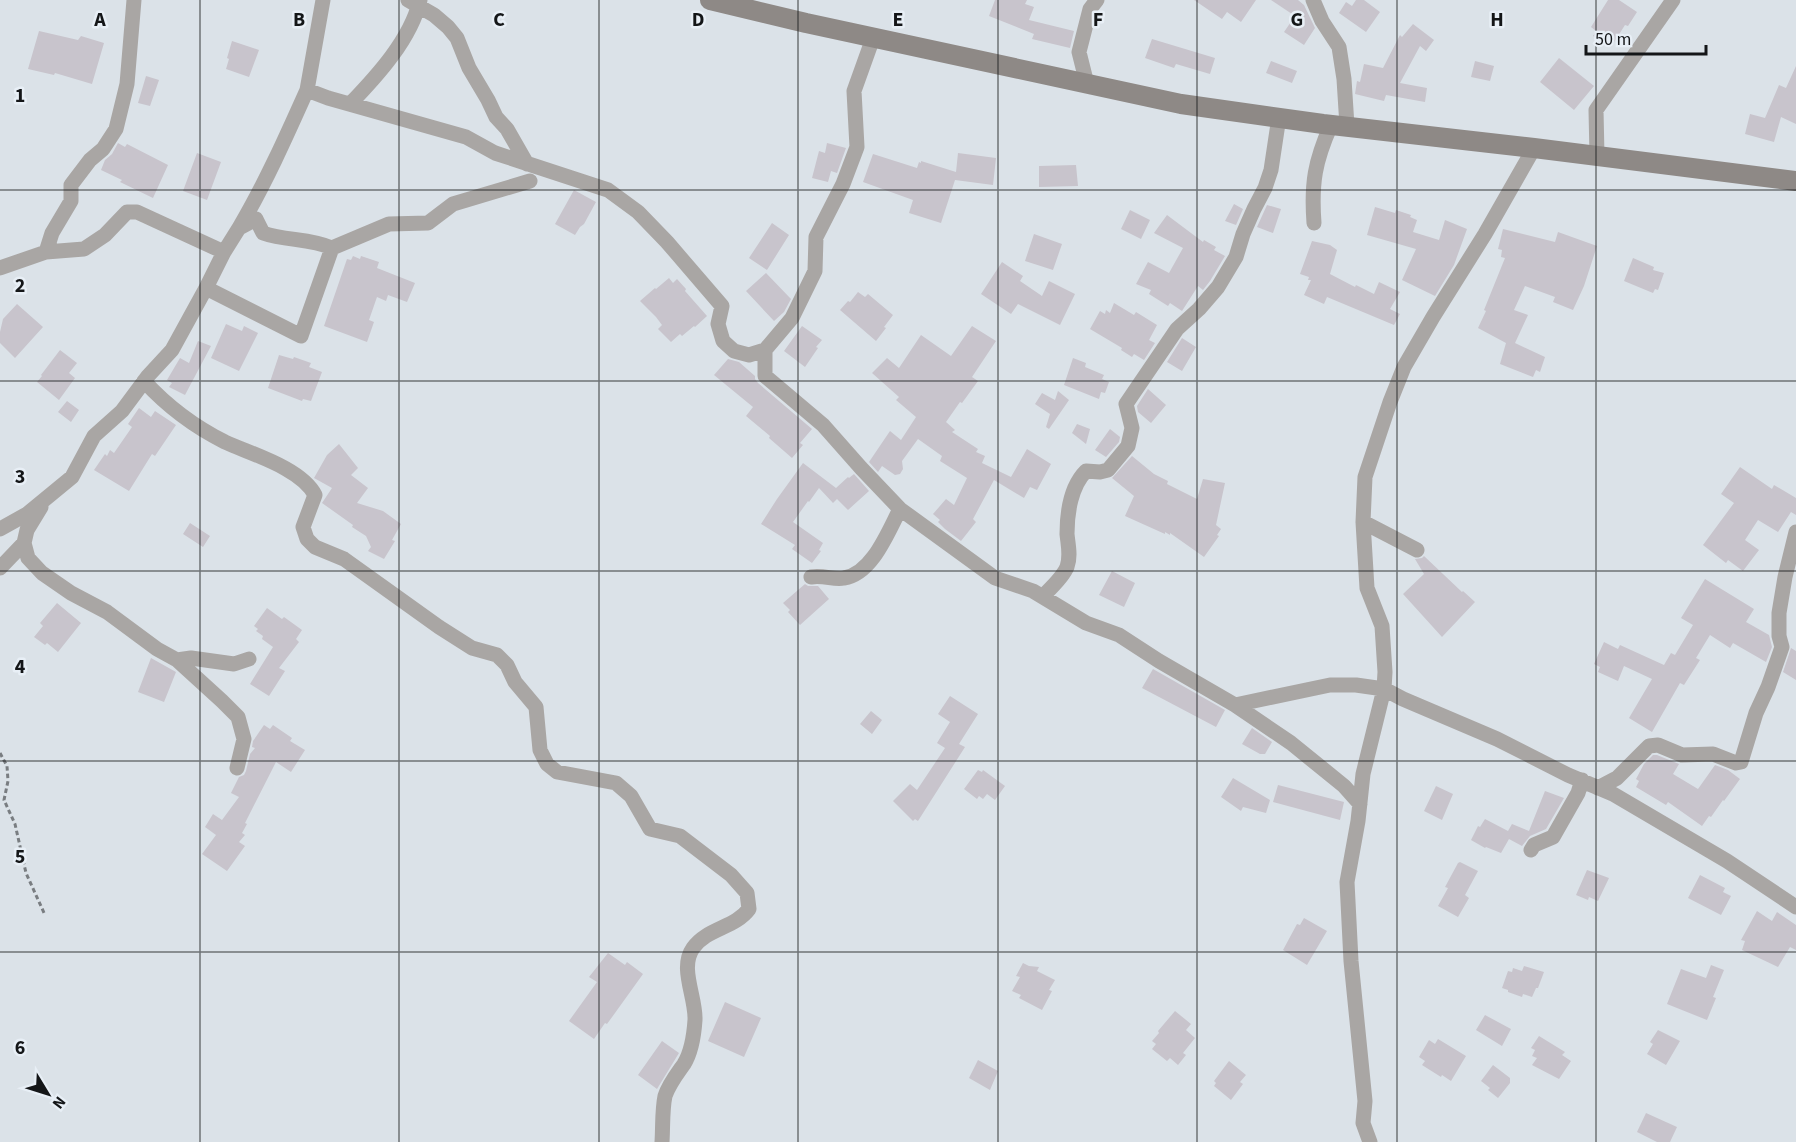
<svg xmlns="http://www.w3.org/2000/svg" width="1796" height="1142" font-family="'Source Sans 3',sans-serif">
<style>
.building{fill:#c8c4cc}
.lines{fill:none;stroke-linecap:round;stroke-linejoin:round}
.path{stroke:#797d81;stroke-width:3;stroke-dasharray:4.5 3;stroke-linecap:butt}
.minor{stroke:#a9a6a4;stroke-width:15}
.secondary{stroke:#8e8986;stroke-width:20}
.grid{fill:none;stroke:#141618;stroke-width:1.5;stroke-opacity:0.55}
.grid-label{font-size:20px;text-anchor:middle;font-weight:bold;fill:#141618;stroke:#e8eff6;stroke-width:5;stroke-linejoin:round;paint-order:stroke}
</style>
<rect width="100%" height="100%" fill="#dbe2e8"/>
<!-- building -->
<path class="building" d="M995,0H1027L1025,4L1034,7L1029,20L1074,31L1070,48L1032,39L1034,34L989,16Z
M1194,0H1256L1241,22L1227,12L1222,19Z
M1271,0H1298L1304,5L1315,28L1304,45L1284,32L1295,16Z
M1356,0H1364L1380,12L1366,32L1339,13L1346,2L1352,6Z
M1608,0H1619L1637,12L1628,26L1625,25L1611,47L1593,36L1596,31L1591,27Z
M1413,24L1434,40L1426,51L1420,46L1400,83L1427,88L1425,102L1386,95L1384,101L1355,94L1357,81L1360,82L1364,64L1383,68L1400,35L1402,37Z
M39,31L78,40L81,36L104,43L92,84L55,73L54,75L28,69Z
M1152,39L1215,58L1210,74L1176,64L1174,68L1145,58Z
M232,41L259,50L249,77L226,69L229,59L227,58Z
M1559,58L1594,86L1574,110L1540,82Z
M1271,61L1297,71L1292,83L1266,73Z
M1475,61L1494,66L1490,81L1471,77Z
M1796,66V124L1781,117L1774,142L1745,134L1750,114L1765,118L1779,85L1786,88Z
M146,76L159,80L150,106L138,103Z
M118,143L125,147L127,144L168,165L153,198L120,182L122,180L101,170L105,160L112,154Z
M827,143L846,148L837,173L831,171L828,182L812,178L819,151L825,153Z
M197,153L221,162L207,200L183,191Z
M958,153L996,158L993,185L955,180L941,223L909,213L913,200L863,182L873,154L917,168L919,162L921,163V161L956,172Z
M1076,165L1078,186L1039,187V166Z
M574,190L596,202L584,224L580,227L575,235L555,224Z
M1234,204L1243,209L1236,225L1225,221Z
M1267,205L1281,209L1273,233L1257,227Z
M1375,207L1395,213L1396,210L1411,215L1410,217L1417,220L1413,232L1439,240L1445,220L1467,229L1454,265L1435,296L1402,280L1416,249L1367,235Z
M1130,210L1150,220L1141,239L1121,229Z
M1167,215L1203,242L1204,240L1216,247L1214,250L1225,256L1210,281L1203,290L1198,286L1182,311L1170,303L1168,306L1149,294L1151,290L1136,284L1148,262L1169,273L1183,248L1154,233Z
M772,223L789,235L767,270L749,258Z
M1503,229L1555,242L1558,232L1597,246L1584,286L1573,310L1553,302L1555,297L1525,286L1514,310L1528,315L1515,343L1545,357L1540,372L1536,370L1533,377L1500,364L1506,343L1478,328L1486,311L1484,310L1505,258L1501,257L1502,250L1498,249Z
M1034,234L1062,244L1053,270L1025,261Z
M1312,241L1330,245L1337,250L1330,274L1355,287L1356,285L1374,294L1379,282L1400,292L1390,309L1400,314L1394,325L1327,297L1324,304L1304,295L1311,280H1308L1309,277L1300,274Z
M353,256L360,259L361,256L379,262L377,268L415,283L407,302L388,295L386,301L377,297L369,320L374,322L367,342L324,326L347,259L351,260Z
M1633,258L1654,267L1653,270L1664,273L1658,290L1655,289L1653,293L1624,281Z
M1002,262L1023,276L1020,281L1042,296L1049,281L1075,294L1060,325L1018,304L1011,314L981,294Z
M766,273L791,299L784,312L774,321L746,291Z
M669,278L673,283L677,279L686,289L685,291L707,316L695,327L694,326L682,336L680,334L671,342L658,329L662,325L656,317L640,301L655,288L656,289Z
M858,292L865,297L868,294L893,315L884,327L886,328L876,341L840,310L848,301L850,302Z
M1114,303L1134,315L1136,312L1157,325L1149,340L1155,343L1144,360L1134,354L1132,357L1121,350L1122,348L1090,329L1100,311L1105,314L1106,310L1110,313Z
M17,304L43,327L15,358L0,343V332L3,319Z
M226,324L242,331L244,326L258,333L239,371L211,358Z
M802,326L822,340L816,347L818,348L805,367L784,351Z
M972,326L996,341L972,377L978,381L962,403L960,402L946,422L955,430L952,432L978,449L976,452L985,456L982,463L1011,477L1027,449L1051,464L1037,490L1030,487L1024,498L994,480L973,519L976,522L961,541L945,529L938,522L940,520L933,514L946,499L954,505L967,478L940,461L942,456L918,439L902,461L903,469L900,474L895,475L882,466L878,472L869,462L890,431L901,440L916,417L896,400L899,397L872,373L887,358L899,368L921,335L951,356Z
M1182,338L1196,347L1182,371L1167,362Z
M198,341L211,346L185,395L169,387L172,383L167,380L180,358L189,363Z
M60,350L77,363L69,373L75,378L59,400L37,382L42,376L41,375Z
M279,355L293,359L294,357L311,363L309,367L322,372L311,401L303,399L302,401L268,388Z
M1073,358L1086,363L1085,367L1104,375L1102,379L1109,382L1105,393L1101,392L1099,399L1064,385Z
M728,359L739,362L755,376V379L758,383L812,429L800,443L803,445L792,458L769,438L770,436L746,416L753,407L714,375Z
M1148,389L1166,405L1151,423L1138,412L1137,406Z
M1058,391L1069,400L1049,429L1046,427L1050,414L1035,404L1042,393L1055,400Z
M67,401L79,410L71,422L58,412Z
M139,408L151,417L155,411L176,425L155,456L152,454L129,491L94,470L105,454L107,456L110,450L114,453L132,427L128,424Z
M1077,424L1090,429L1086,444L1072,433Z
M1110,429L1120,437L1119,442L1106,457L1095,450Z
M339,444L358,468L351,475L368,488L357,503L383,511L401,524L392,540L395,541L384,559L368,551L371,547L366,536L352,527L353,525L322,503L332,488L314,478L327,455Z
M1132,456L1154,474L1168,481L1167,484L1197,499L1203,479L1225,483L1216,525L1221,529L1217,535L1219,536L1204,557L1170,533V535L1165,532V534L1125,516L1134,496L1112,478Z
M803,463L836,488L848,477L849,478L854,474L869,491L848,510L837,499L833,503L819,488L809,502L808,501L793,522L823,543L819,550L821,551L812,563L792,549L795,545L761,524L777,499Z
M1740,467L1772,489L1774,485L1796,498V515L1791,512L1778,532L1758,520L1745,540L1759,550L1743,571L1728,560L1726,563L1703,545L1734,503L1721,494Z
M190,523L210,536L203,547L183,534Z
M1424,556L1462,592L1463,591L1475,602L1442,637L1403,594L1424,574L1415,559L1422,558Z
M1112,571L1135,583L1124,607L1099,595Z
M1705,579L1754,609L1746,622L1769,635L1772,647L1766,662L1733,643L1730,648L1710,635L1696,658L1700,660L1684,685L1680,683L1652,732L1629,718L1652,679L1624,666L1618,681L1598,672L1600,667L1594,664L1604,642L1618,649L1620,645L1664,665L1671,653L1675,655L1693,625L1681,618Z
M805,584L808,586H818L829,599L800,625L788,612L790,610L783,603Z
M57,603L81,623L58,652L47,643L45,645L34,637L43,626L40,623Z
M267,608L282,619L284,617L302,630L296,639L299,642L279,668L285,671L269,696L250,684L273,647L262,639L263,636L256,631L258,629L254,626Z
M1791,648L1796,651V680L1783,672Z
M151,658L176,672L164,702L138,692Z
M1153,669L1225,710L1216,727L1142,688Z
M950,696L978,714L959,744L965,747L918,821L915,819L913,821L893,801L910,784L917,790L945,748L937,743L950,722L938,714Z
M871,711L882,720L872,734L860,724Z
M264,725L270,729L273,725L292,738L290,741L305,750L291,772L276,762L245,823L247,824L242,833L245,835L239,842L245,846L227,871L202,854L216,835L205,827L213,814L222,820L239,797L231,793L239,777L244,775L246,771L250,754L255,748L252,747L253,741Z
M1252,728L1272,742L1265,754H1260L1242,744Z
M1653,755H1657L1679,764L1673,774L1698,789L1715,765L1728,770L1740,779L1724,801L1723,800L1711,817L1709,816L1702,826L1668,802L1666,805L1636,787L1639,781L1636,779L1644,764Z
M978,770L982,772L983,770L1005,786L995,800L987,794L983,799L979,796L977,799L964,789Z
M1233,778L1270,800L1266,813L1243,807L1241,811L1221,797Z
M1278,785L1344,802L1340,820L1273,802Z
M1436,786L1453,794L1442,820L1424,811Z
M1545,791L1564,798L1546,829L1530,836L1522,846L1509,839L1501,853L1486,847L1485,848L1471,840L1478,826L1480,827L1485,819L1508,831L1512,824L1529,831Z
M1460,862L1478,871L1465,895L1469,898L1458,917L1438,906L1448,888L1445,887L1458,863Z
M1587,870L1609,878L1598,901L1589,897L1588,900L1576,895Z
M1700,875L1725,888L1723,892L1731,896L1721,915L1688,898Z
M1757,911L1772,921L1777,912L1796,925V950L1790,947L1778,967L1742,950L1745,941L1741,940Z
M1304,918L1327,931L1307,965L1283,950L1297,924L1300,925Z
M608,953L625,965L627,962L643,974L615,1013L607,1024L605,1023L594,1039L569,1021L597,982L589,977Z
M1023,963L1029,966L1039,967L1037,971L1055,980L1049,990L1052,991L1042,1010L1019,998L1021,995L1012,991L1020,977L1016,976Z
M1711,965L1724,970L1713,997L1716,998L1707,1020L1667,1004L1681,969L1706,978Z
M1524,966L1544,972L1538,988H1536L1532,997L1523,994L1522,997L1508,992V990L1502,988L1508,971L1512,972L1513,968L1522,971Z
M725,1002L761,1018L744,1057L708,1041Z
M1175,1011L1191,1024L1186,1030L1195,1038L1183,1053L1186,1055L1178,1065L1170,1058L1167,1061L1152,1049L1156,1044L1152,1041L1159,1033L1158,1031Z
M1485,1015L1511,1029L1502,1046L1476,1030Z
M1658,1030L1680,1041L1666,1065L1647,1054L1653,1044L1650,1042Z
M1539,1036L1565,1052L1562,1055L1571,1061L1559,1079L1532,1065L1537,1058L1532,1056L1535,1050L1531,1048Z
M1438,1039L1466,1056L1451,1081L1442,1075L1441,1077L1422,1065L1425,1061L1419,1057L1429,1040L1435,1044Z
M662,1041L679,1053L657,1089L638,1075Z
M978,1060L998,1071L990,1090L969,1078Z
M1229,1061L1246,1075L1240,1082L1243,1084L1231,1100L1214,1086L1216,1083L1214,1081Z
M1493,1065L1510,1078V1083L1498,1098L1488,1090L1490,1088L1481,1081Z
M1646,1113L1677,1127L1670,1142H1657L1637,1132Z"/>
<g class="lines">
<!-- path -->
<path class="path" d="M0,753L7,766L8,781L4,800L15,824L26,873L45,915"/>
<!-- minor -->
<path class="minor" d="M408,0L434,15L448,27L457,38L469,68L488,100L496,117L507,129L527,164
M1313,0L1322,21L1339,47L1344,79L1347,126
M873,38L854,91L857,147L843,184L816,237L815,271L792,318L765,350V376L823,425L861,468L900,509L995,578L1033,591L1086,623L1119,635L1159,661L1235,705L1330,685H1356L1384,689L1403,699L1497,739L1568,775L1613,794L1727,861L1796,907
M1087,84L1079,52L1090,9L1097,0
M307,90L323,0
M350,104C377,76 411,39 420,0
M1597,156L1596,110L1673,0
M1314,223C1311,183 1315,161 1331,125
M239,228C265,184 286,137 307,90L328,98L466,137L495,153L608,190L638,212L667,242L722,306L718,324L723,341L734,351L749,355L765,350
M46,252L52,233L71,201V185L90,160L103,149L116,129L127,84L134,0
M0,268L46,252L84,249L105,235L127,212H137L224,252L239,228L256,219L263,233C286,241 310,238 332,248L389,224L428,223L453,204L530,181
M206,288L224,252
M144,381C167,406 195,427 225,442C251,454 301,468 315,495L303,527L307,539L315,547L344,559L439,627L472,648L497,655L507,665L515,682L536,707L540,750L547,764L557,772L616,783L631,796L650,829L680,836L731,875L747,893L749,909C735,928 707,928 693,948C679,968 696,997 695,1020C694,1035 692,1051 684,1064C677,1074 669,1084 665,1096C662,1110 663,1127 662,1142
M41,507L27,530L24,543L28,558L42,573L71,593L107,612L157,649L177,660L222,701L238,717L244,739L237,768
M1363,522L1417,550
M0,529L27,514L72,477L94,436L122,411L148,376L172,350L206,288L301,336L332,248
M0,568L24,543
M811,577C824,575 834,580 844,578C872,574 888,532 900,509
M1043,596C1051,588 1063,577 1067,567C1071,556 1068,545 1067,534C1067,513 1071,486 1086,471L1100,472L1108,470L1128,446L1132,428L1126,404L1177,329L1199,309L1218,287L1236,257L1243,234L1254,209L1265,188L1271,170L1279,117
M177,660L191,658L234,664L249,659
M1235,705L1291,743L1344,786L1360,804
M1598,788L1617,778L1649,746L1658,745L1682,755L1713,754L1736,763L1741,762L1756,713L1768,687L1782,647L1779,636V613L1785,577L1796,532
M1531,850L1534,845L1553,837L1578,793L1582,780
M1370,1142L1363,1123L1365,1101L1351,961L1347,882L1358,821L1363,774L1384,689L1385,672L1382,626L1367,588L1363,522L1365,477L1390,402L1404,367L1433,317L1485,234L1534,148"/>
<!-- secondary -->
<path class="secondary" d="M710,0L806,23L1181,104L1323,124L1534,148L1796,181"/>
</g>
<!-- grid -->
<path class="grid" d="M200,0V1142M399,0V1142M599,0V1142M798,0V1142M998,0V1142M1197,0V1142M1397,0V1142M1596,0V1142M0,190H1796M0,381H1796M0,571H1796M0,761H1796M0,952H1796"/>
<g class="grid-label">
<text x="100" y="26">A</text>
<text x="299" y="26">B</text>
<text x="499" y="26">C</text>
<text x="698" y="26">D</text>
<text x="898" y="26">E</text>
<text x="1098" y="26">F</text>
<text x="1297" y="26">G</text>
<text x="1497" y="26">H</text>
<text x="20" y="102">1</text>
<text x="20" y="292">2</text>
<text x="20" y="483">3</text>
<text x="20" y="673">4</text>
<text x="20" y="863">5</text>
<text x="20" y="1054">6</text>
</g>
<!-- north arrow -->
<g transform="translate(48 1094) rotate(128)" stroke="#e8eff6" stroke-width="4.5" paint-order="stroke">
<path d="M0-4.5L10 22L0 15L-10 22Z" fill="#141618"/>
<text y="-9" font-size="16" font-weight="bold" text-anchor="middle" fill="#141618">N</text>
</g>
<!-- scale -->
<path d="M1586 45v9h120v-9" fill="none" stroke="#141618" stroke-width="3"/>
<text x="1595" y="45" font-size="18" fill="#141618" stroke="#e8eff6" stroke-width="4.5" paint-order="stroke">50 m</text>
</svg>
